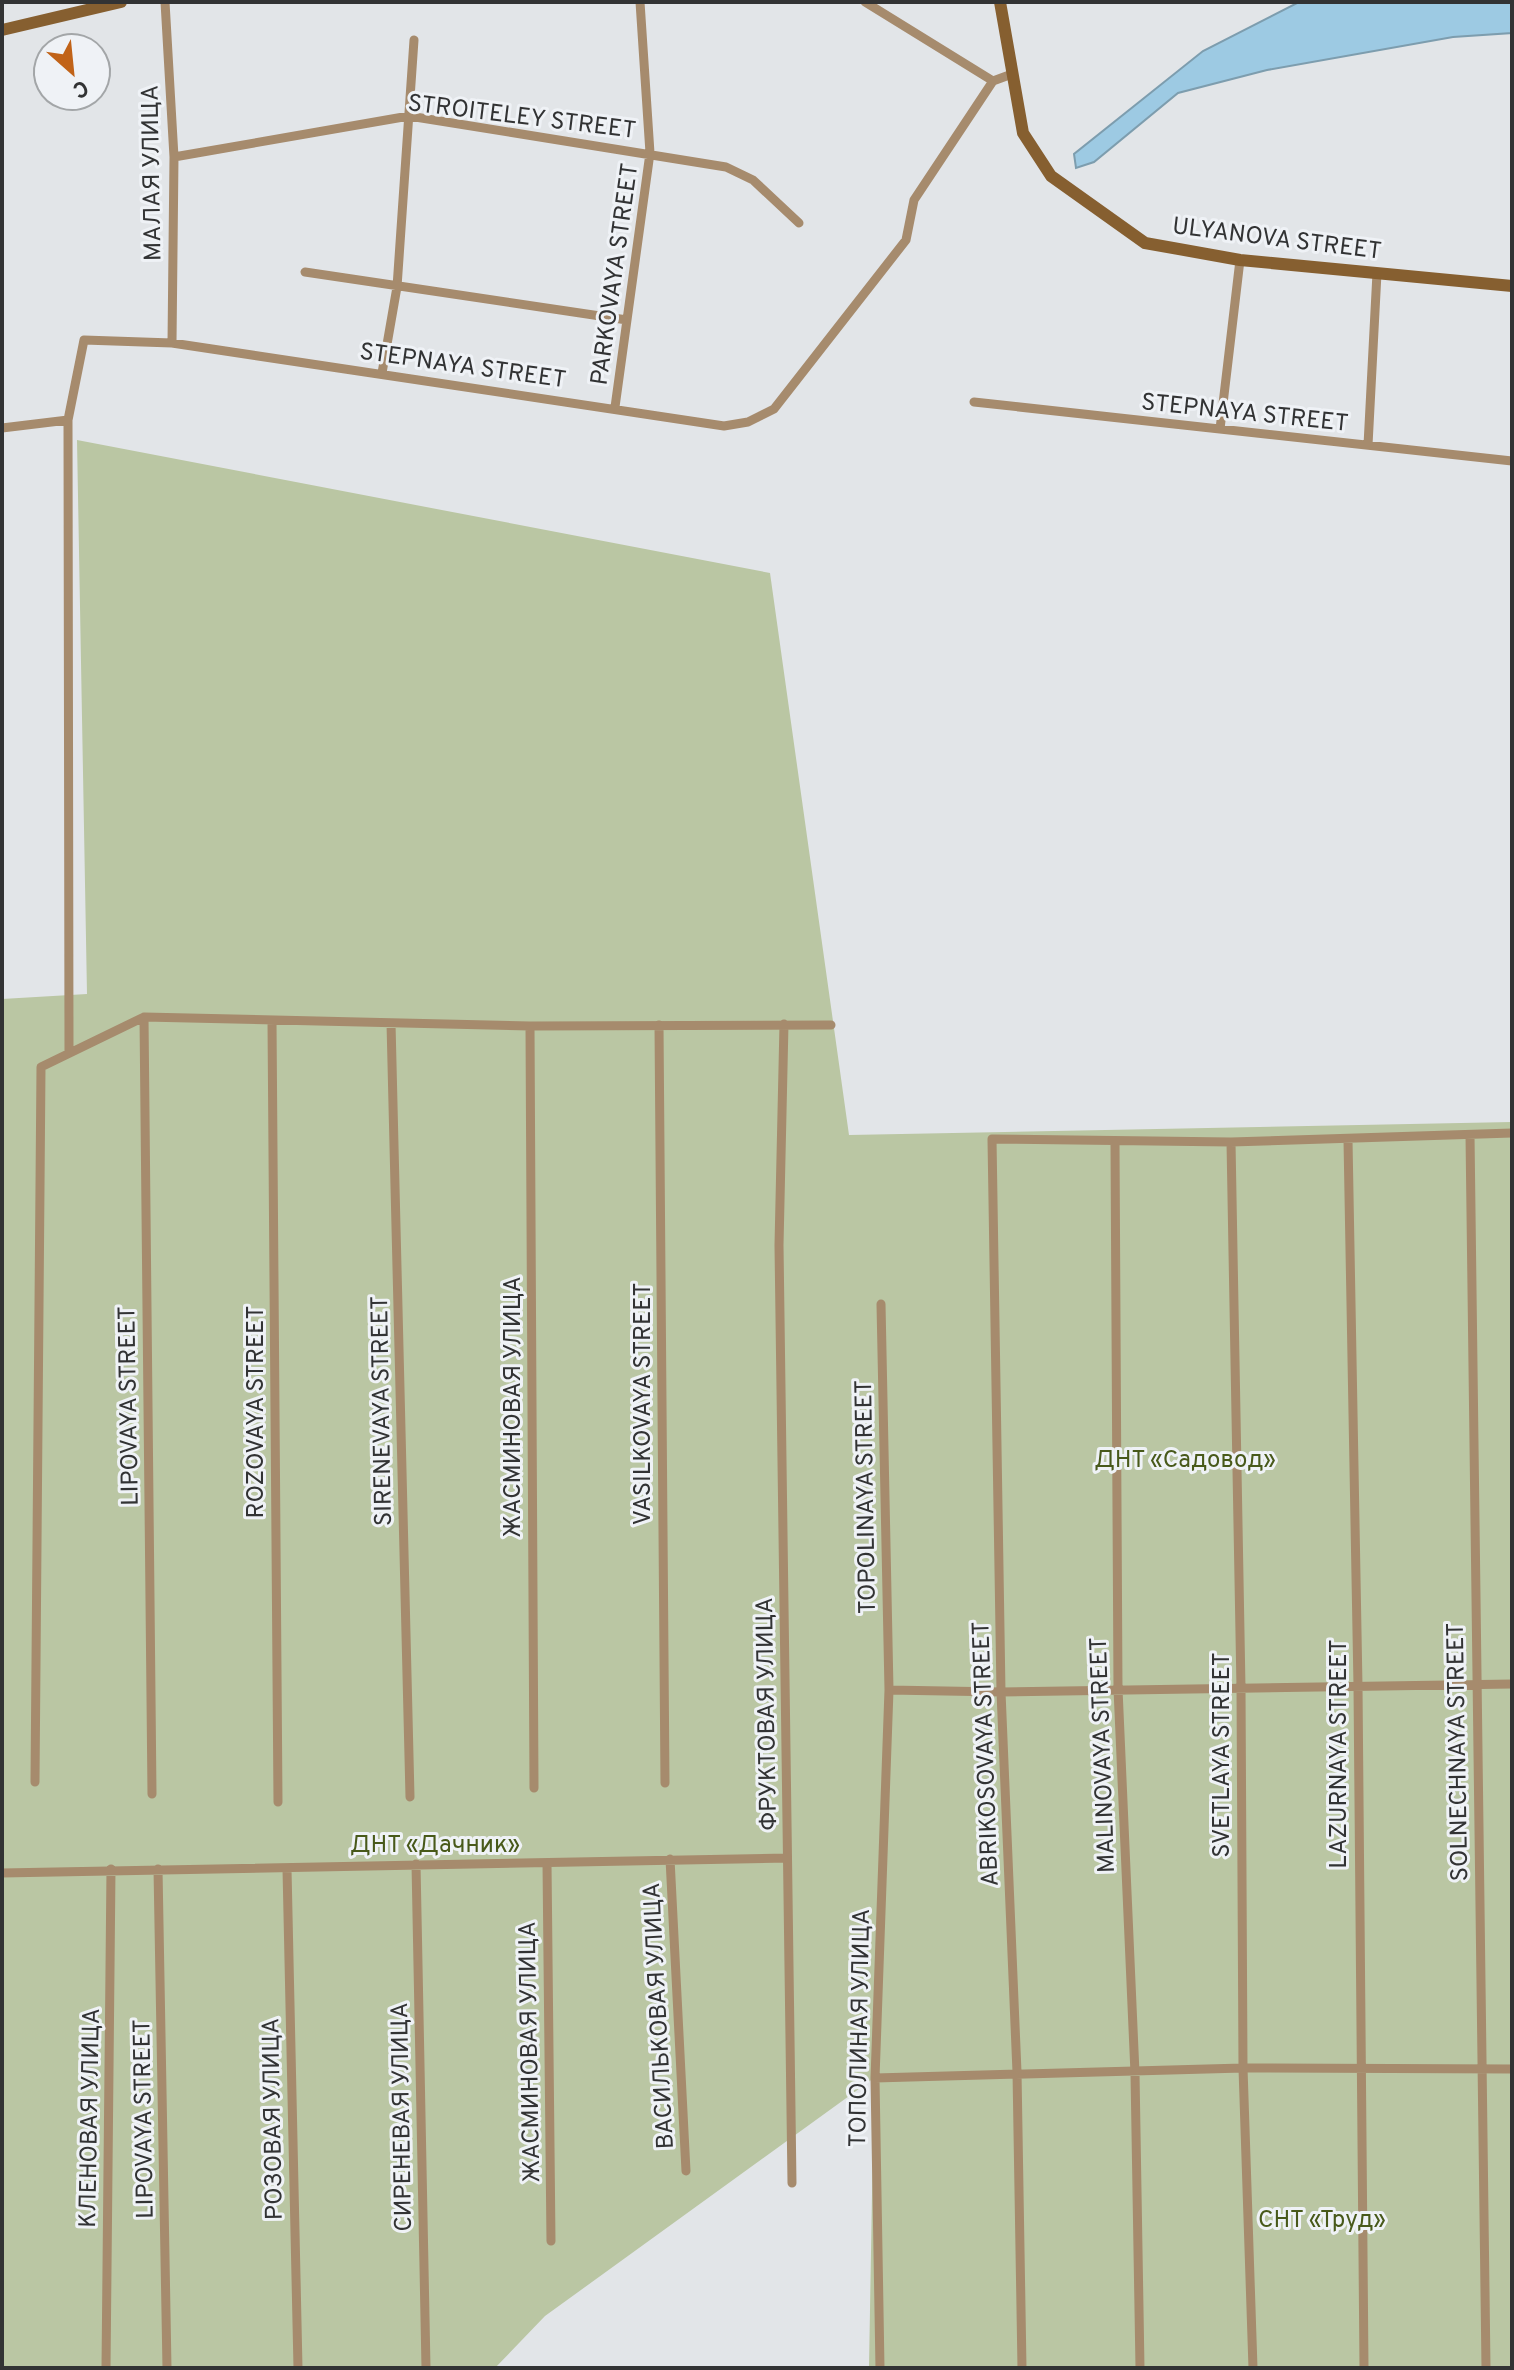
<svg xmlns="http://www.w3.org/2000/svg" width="1514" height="2370" font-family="Overpass,sans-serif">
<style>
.green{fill:#bac6a3}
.water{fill:#9dcae3;stroke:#7d9dae;stroke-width:2}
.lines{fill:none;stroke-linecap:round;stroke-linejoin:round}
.street{stroke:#a68b6d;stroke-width:9}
.secondary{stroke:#865f30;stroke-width:12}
.labels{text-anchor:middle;stroke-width:6;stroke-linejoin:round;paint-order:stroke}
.street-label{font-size:24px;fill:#323334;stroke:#eff2f6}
.park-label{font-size:24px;fill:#48591a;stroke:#eff2f6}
</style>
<rect width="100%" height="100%" fill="#e2e5e8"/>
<!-- green -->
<path class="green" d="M77,440L770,573L849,1135L1512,1122V2368H869L874,2078L545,2316L495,2368H2V999L87,994Z"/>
<!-- water -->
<path class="water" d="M1299,2H1512V33L1453,37L1267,70L1178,93L1094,162L1076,168L1074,154L1203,51Z"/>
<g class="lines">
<!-- street -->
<path class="street" d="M165,2L174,157L172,343
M865,2L993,81
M174,157L409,116L726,167L753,180L799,223
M305,272L627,320
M382,373L397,287L414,40
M974,402L1512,461
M615,407L650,153L640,2
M2,428L68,420
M1220,429L1240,260
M1368,445L1377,273
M144,1017L152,1794
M272,1021L278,1802
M391,1023L410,1797
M784,1024L779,1245L792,2183
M659,1025L665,1783
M530,1026L534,1788
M69,1053L68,420L84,340L172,343L724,426L748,422L774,409L906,240L914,200L993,81L1012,74
M1470,1135L1486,2368
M1348,1140L1358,1686L1364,2368
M1115,1141L1118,1689L1135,2073L1140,2368
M1231,1142L1241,1688L1243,2068L1253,2368
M889,1690L1001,1692L1512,1684
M35,1782L41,1067L144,1017L530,1026L831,1025
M670,1859L686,2171
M547,1863L551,2241
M416,1864L426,2368
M158,1869L167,2368
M287,1869L298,2368
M2,1873L787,1858
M875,2078L1243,2068L1512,2069
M106,2368L111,1869
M880,2368L875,2078L889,1690L881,1304
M1022,2368L1017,2072L1001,1692L992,1139L1231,1142L1512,1133"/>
<!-- secondary -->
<path class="secondary" d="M1000,2L1023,133L1051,176L1145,243L1240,260L1512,286
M2,30L121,2"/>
</g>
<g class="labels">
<!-- street labels -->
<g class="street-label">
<text transform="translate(522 116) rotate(7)" y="8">STROITELEY STREET</text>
<text transform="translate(151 173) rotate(-91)" y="8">МАЛАЯ УЛИЦА</text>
<text transform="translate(1277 238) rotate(7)" y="8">ULYANOVA STREET</text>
<text transform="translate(614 274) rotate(-82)" y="8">PARKOVAYA STREET</text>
<text transform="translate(463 365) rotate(8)" y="8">STEPNAYA STREET</text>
<text transform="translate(1245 412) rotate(6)" y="8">STEPNAYA STREET</text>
<text transform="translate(642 1404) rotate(-90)" y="8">VASILKOVAYA STREET</text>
<text transform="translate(128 1406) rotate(-91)" y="8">LIPOVAYA STREET</text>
<text transform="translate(512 1407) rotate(-90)" y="8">ЖАСМИНОВАЯ УЛИЦА</text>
<text transform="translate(381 1411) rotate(-91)" y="8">SIRENEVAYA STREET</text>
<text transform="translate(255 1412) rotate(-90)" y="8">ROZOVAYA STREET</text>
<text transform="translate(865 1497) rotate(-91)" y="8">TOPOLINAYA STREET</text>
<text transform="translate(766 1714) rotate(-91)" y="8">ФРУКТОВАЯ УЛИЦА</text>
<text transform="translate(1457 1752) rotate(-91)" y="8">SOLNECHNAYA STREET</text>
<text transform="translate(985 1754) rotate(-92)" y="8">ABRIKOSOVAYA STREET</text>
<text transform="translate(1338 1754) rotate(-90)" y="8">LAZURNAYA STREET</text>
<text transform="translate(1102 1755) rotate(-92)" y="8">MALINOVAYA STREET</text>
<text transform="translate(1221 1755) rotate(-90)" y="8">SVETLAYA STREET</text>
<text transform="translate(658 2016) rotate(-93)" y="8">ВАСИЛЬКОВАЯ УЛИЦА</text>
<text transform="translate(859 2028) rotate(-89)" y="8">ТОПОЛИНАЯ УЛИЦА</text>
<text transform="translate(529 2052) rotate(-91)" y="8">ЖАСМИНОВАЯ УЛИЦА</text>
<text transform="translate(401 2117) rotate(-91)" y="8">СИРЕНЕВАЯ УЛИЦА</text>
<text transform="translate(89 2118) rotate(-89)" y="8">КЛЕНОВАЯ УЛИЦА</text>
<text transform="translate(143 2119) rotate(-91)" y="8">LIPOVAYA STREET</text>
<text transform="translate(272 2119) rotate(-91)" y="8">РОЗОВАЯ УЛИЦА</text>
</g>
<!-- park labels -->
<g class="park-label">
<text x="1185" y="1467">ДНТ «Садовод»</text>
<text x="435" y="1852">ДНТ «Дачник»</text>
<text x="1322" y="2227">СНТ «Труд»</text>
</g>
</g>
<!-- border -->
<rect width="1514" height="2370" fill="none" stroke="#323334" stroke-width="8"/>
<!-- north arrow -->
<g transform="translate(72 72) rotate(153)"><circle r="38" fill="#eff2f6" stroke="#a3a6a8" stroke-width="2"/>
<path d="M0-6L14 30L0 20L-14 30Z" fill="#c16318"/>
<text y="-12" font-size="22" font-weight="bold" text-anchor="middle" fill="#323334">С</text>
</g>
</svg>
